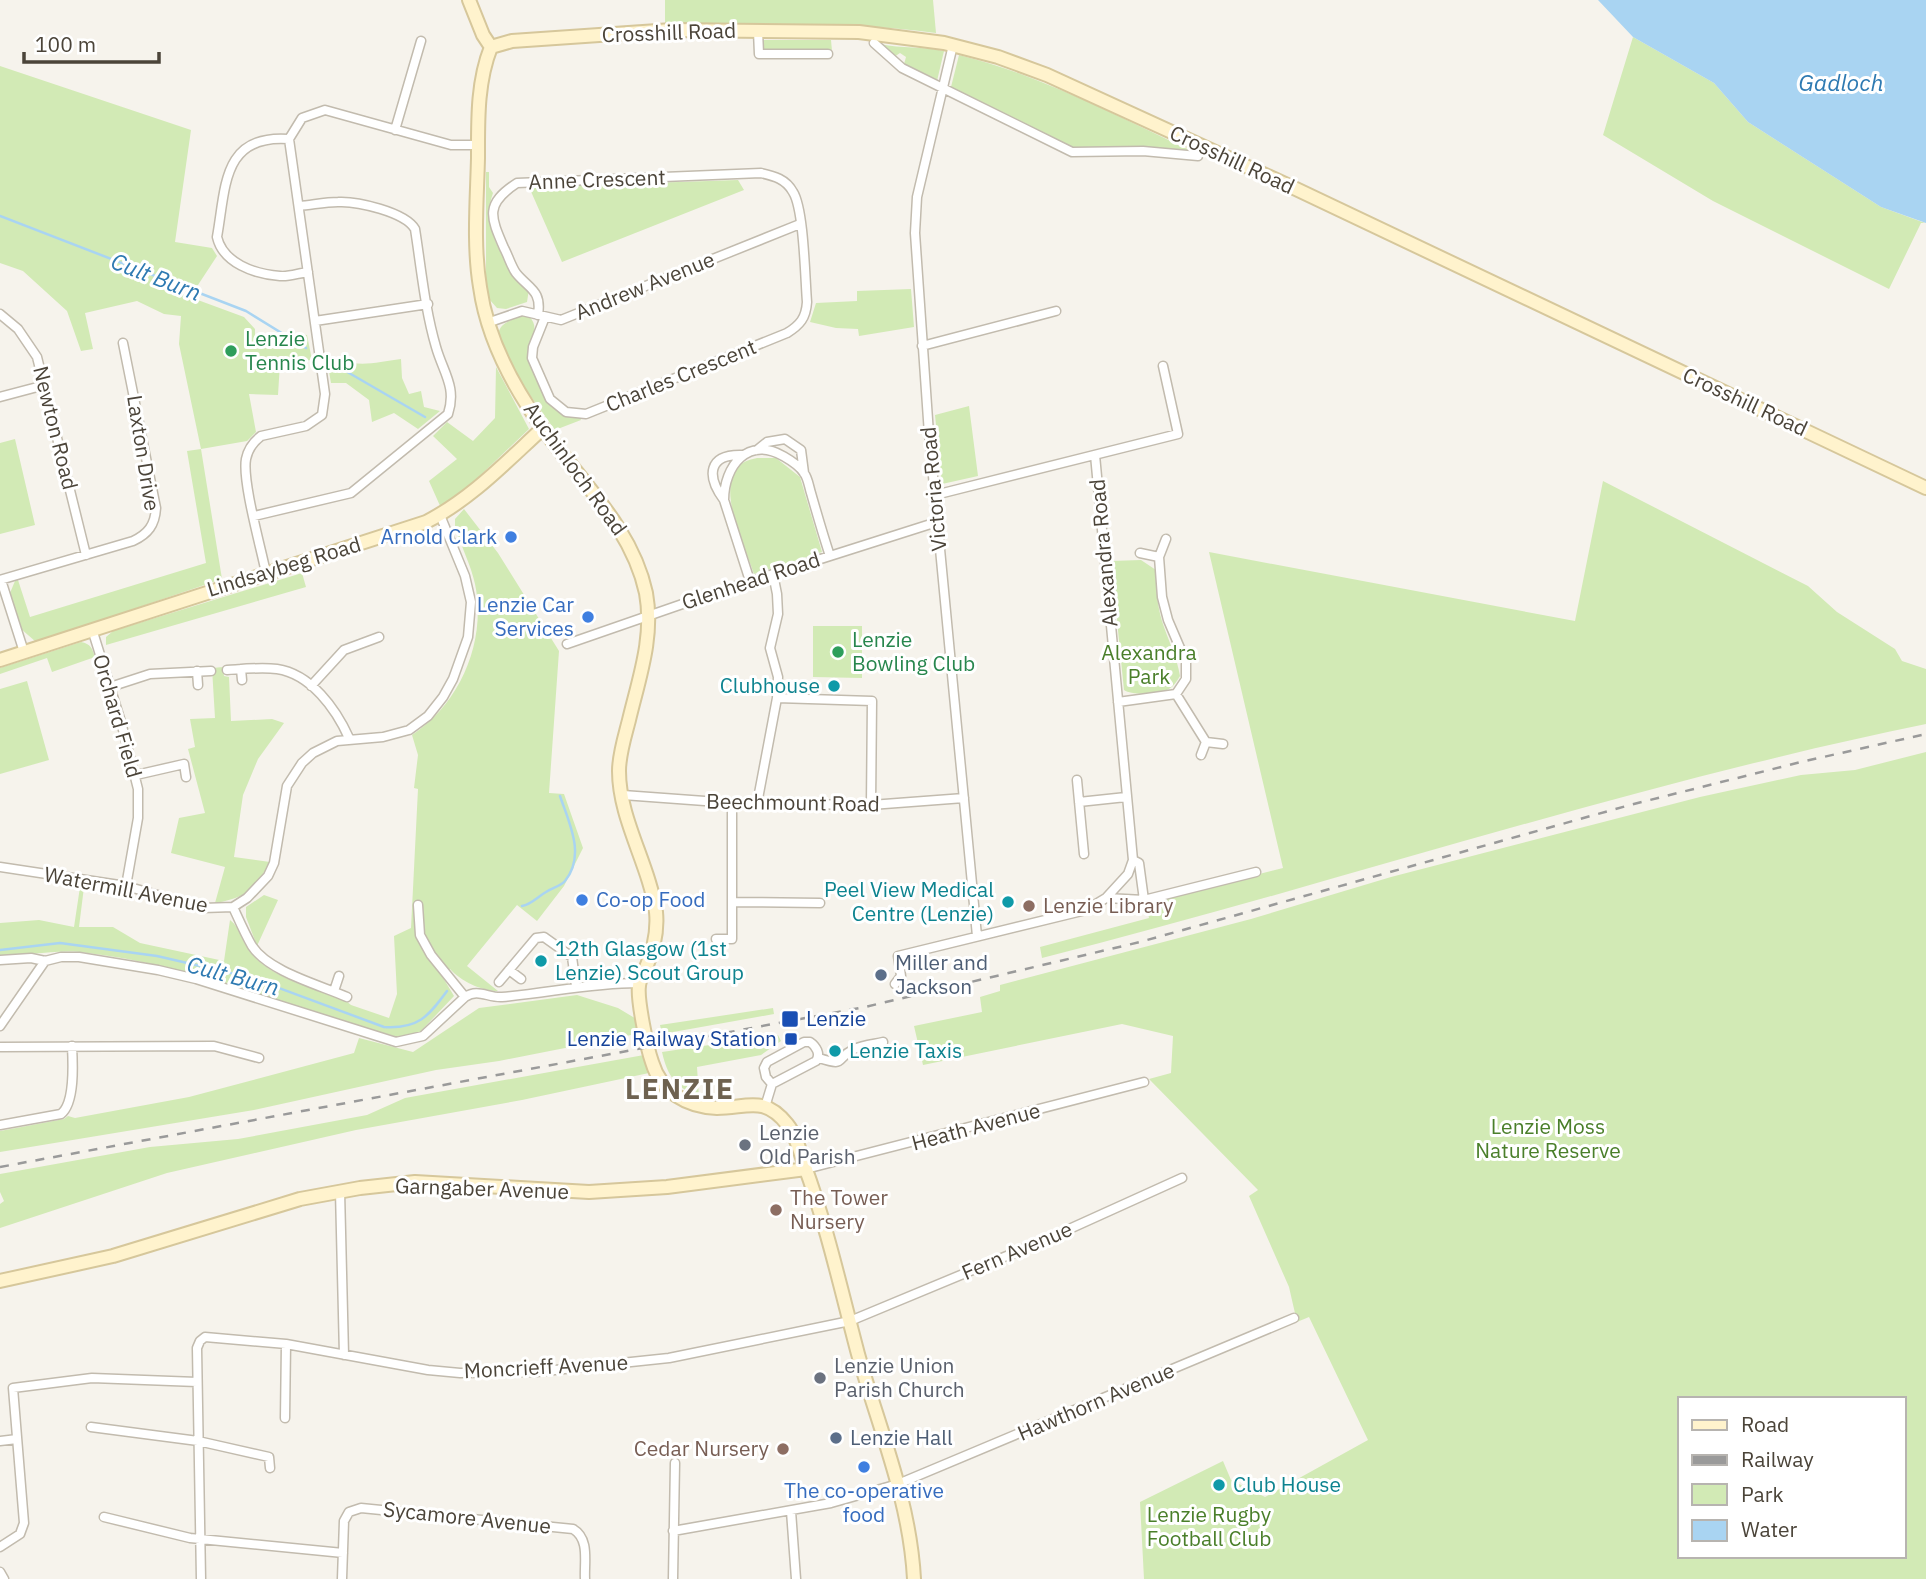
<svg xmlns="http://www.w3.org/2000/svg" width="1926" height="1579" font-family="'IBM Plex Sans',sans-serif">
<style>
.green{fill:#d2eab5;fill-rule:evenodd}
.water{fill:#a9d4f2}
.lines{fill:none;stroke-linecap:round;stroke-linejoin:round}
.stream{stroke:#a9d4f2;stroke-width:2.5}
.street-casing{stroke:#c2bbae;stroke-width:11}
.secondary-casing{stroke:#d6c79b;stroke-width:16}
.street{stroke:#fff;stroke-width:8}
.secondary{stroke:#fff3cd;stroke-width:12}
.rail{stroke:#9a9a9a;stroke-width:2.5;stroke-dasharray:9 9;stroke-linecap:butt}
.leisure-dot{fill:#2e9e5b;stroke:#fff;stroke-width:2.5}
.shop-dot{fill:#3f7fe0;stroke:#fff;stroke-width:2.5}
.culture-dot{fill:#0f9aa8;stroke:#fff;stroke-width:2.5}
.education-dot{fill:#8d6e63;stroke:#fff;stroke-width:2.5}
.service-dot{fill:#5c6f8a;stroke:#fff;stroke-width:2.5}
.transit-dot{fill:#1a4fb4;stroke:#fff;stroke-width:2.5}
.worship-dot{fill:#6b7280;stroke:#fff;stroke-width:2.5}
.labels{text-anchor:middle;stroke-width:6;stroke-linejoin:round;paint-order:stroke}
.street-label{font-size:21px;fill:#4b4439;stroke:#fff}
.leisure-label{font-size:21px;fill:#27864d;stroke:#fff;text-anchor:start}
.shop-label{font-size:21px;fill:#366cbe;stroke:#fff;text-anchor:end}
.park-label{font-size:21px;fill:#4a7f2a;stroke:#fff}
.culture-label{font-size:21px;fill:#0d838f;stroke:#fff;text-anchor:start}
.education-label{font-size:21px;fill:#785e54;stroke:#fff;text-anchor:start}
.service-label{font-size:21px;fill:#4e5e75;stroke:#fff;text-anchor:start}
.transit-label{font-size:21px;fill:#164399;stroke:#fff;text-anchor:start}
.worship-label{font-size:21px;fill:#5b616d;stroke:#fff;text-anchor:start}
.water-label{font-size:23px;font-style:italic;fill:#2e7ab2;stroke:#fff}
.district-label{font-size:28px;font-weight:bold;letter-spacing:2px;fill:#6e6250;stroke:#fff}
</style>
<rect width="100%" height="100%" fill="#f6f3ec"/>
<!-- green -->
<path class="green" d="M665,0H933L936,33C846,21 756,25 665,25Z
M1633,37L1714,83L1748,122L1881,207L1925,223H1921L1889,289L1713,201L1603,135Z
M763,40H831L832,51H763Z
M880,44C902,49 923,46 944,51L937,81L904,64L906,57L900,53L894,57Z
M959,55C1041,75 1118,117 1194,152L1073,149L951,87Z
M0,66L191,130L175,242L212,248L217,256L196,288L170,278L168,289L244,317L255,329V343L281,345L289,333L307,335L312,360L280,363L278,395L249,394L256,432L247,441L201,449L222,579L36,642L20,628L10,593L15,581L18,580L30,617L206,563L187,451L201,449L179,344L181,316L164,314L137,301L85,313L93,349L81,351L67,311L23,271L0,263Z
M486,172H489V187L493,193C480,228 505,265 529,289L527,302L506,309L497,308L489,299L486,286Z
M738,180L744,190L562,262L529,187Z
M911,289L914,327L859,336L858,329L836,328L810,322L816,303L857,301V291Z
M521,316H529C543,331 525,341 529,358C532,374 549,408 563,415C568,417 575,417 580,417L581,420L555,430C543,413 494,349 499,331C502,322 514,319 521,316Z
M326,354C353,369 373,363 401,359L402,378L409,394L421,391L424,407L440,411L418,429L394,413L372,422L369,400L346,383H331Z
M496,367L529,429L465,490L441,508L429,481L457,459L433,436L447,422L473,441L495,418Z
M969,406L978,476L942,484L935,415Z
M15,439L35,525L0,534V443Z
M757,458H776L800,477L822,552L754,574C745,546 714,486 741,464C745,461 752,459 757,458Z
M1603,481L1808,586L1837,612L1895,649L1902,661L1926,669V724C1627,785 1338,883 1042,958L1040,947L1149,918L1146,903L1283,868L1209,552L1575,621Z
M464,509L498,553L559,651L549,793L564,794L583,848L564,886L537,921L517,905L467,966L498,991C481,991 461,981 450,969L442,976L454,996L420,1032L401,1038C294,1008 191,964 80,952C54,950 26,955 0,958V923L39,920L74,927L80,887H84L79,927H113L140,943L224,961L230,920C241,928 242,943 251,953C270,977 317,990 346,1001L351,1005L389,1018L397,994L394,936L411,928L418,789L414,788L418,755L412,735C460,704 487,641 475,584C471,565 461,546 455,528V519Z
M1141,560L1156,570C1156,588 1157,604 1162,621C1168,640 1177,657 1180,676C1177,681 1174,686 1169,689C1159,694 1133,696 1124,690L1111,561Z
M302,573L306,587L106,645V637L113,631Z
M813,626H862V678L813,677Z
M81,642C91,644 92,648 95,657L52,672L47,658L0,674V668Z
M223,667L224,676L229,677L231,721L272,719L284,723L258,759L243,795L234,857L270,862C255,889 246,898 215,903L225,867L171,853L179,818L205,813L188,749L195,747L190,719L215,718L212,668Z
M27,681L49,760L0,774V689Z
M1926,752V1579H1144L1140,1502L1223,1461L1231,1480L1265,1497L1368,1440L1309,1317L1297,1322L1289,1287L1249,1196L1258,1190L1149,1079L1171,1073L1173,1036L1122,1024L923,1065L914,1026L982,1012L980,997L1000,991V985L1251,919L1391,877L1700,797L1801,775L1855,770ZM1679,1399H1903V1556H1679Z
M264,895L278,900L257,946L246,917V907Z
M577,995L618,1008L638,1020L641,1033L499,1061L436,1070L254,1110L0,1152V1131L64,1119L68,1116L75,1118L189,1097L354,1053L359,1038L413,1052L479,1008Z
M773,1008L774,1014L662,1034L660,1025Z
M778,1035L781,1041L761,1055L697,1067L699,1098C675,1085 668,1078 662,1052Z
M644,1055L649,1073L522,1100L356,1130L167,1173L0,1228V1204L4,1201L0,1192V1174L150,1147L238,1139L367,1115L405,1098Z"/>
<!-- water -->
<path class="water" d="M1598,0H1926V223L1881,207L1748,122L1714,83L1633,37Z"/>
<g class="lines">
<!-- stream -->
<path class="stream" d="M0,216L246,311L306,348
M337,366L425,417
M522,906C532,904 537,897 546,892C552,888 561,886 565,881C586,855 569,823 560,796
M0,950L60,943L157,956L252,978L384,1027C418,1029 428,1017 447,991"/>
<defs>
<path id="street" d="M758,31L759,54H828
M874,43L902,68L1072,152L1143,151L1198,156
M953,45L917,197L915,233L929,434L977,936
M395,130L421,41
M289,139C222,134 226,187 217,237C223,263 254,274 280,276C289,277 299,273 308,272
M0,314L18,329L37,357L86,555
M538,315C542,290 529,289 516,273C511,266 508,255 504,248C490,216 485,204 517,183L761,173C774,176 786,179 793,192C804,209 805,278 807,302C806,318 800,325 787,333L586,414L566,412L550,399L532,358L533,347L545,317
M315,321L428,304
M487,323L522,311L561,320L800,224
M922,346L1056,311
M0,397L45,385
M757,450L767,442L785,439L801,450L804,473
M1095,455L1133,860L1139,863L1144,900
M935,495L1178,434L1163,366
M724,500C706,476 708,454 742,455
M254,516L351,493L448,414C457,387 443,372 436,347C425,310 421,267 415,229C405,212 357,201 338,202C325,202 312,205 299,206
M1140,553L1159,557L1166,539
M266,573C261,548 242,481 246,459C248,449 253,442 261,436L306,426L322,415L325,394L289,139L302,118L325,110L451,145H478
M0,580L133,541C148,534 155,525 156,508L123,343
M1,580L24,652
M750,581L724,500C724,466 748,436 783,456C790,460 799,465 804,473C808,478 809,487 811,493C817,514 823,535 830,556
M92,629L121,722L138,789V818L126,886
M567,644L720,591L937,522
M241,669L242,680
M227,670C243,669 261,667 277,669C311,674 336,709 349,738
M197,671L198,685
M311,686L344,650L379,637
M110,687L150,674L211,671
M1176,694L1206,742
M777,698L872,701L871,805
M1118,702L1176,694L1186,679V662L1168,620L1162,597L1159,557
M1201,755L1206,742L1223,744
M136,775L184,764L186,777
M1077,780L1084,854
M623,795L732,803L871,805L964,798
M1079,802L1126,797
M757,804L777,698L778,677L770,648L778,614L777,594L773,574
M0,867L126,886L203,908L233,907L247,898L268,876L274,863L287,786L302,763L313,753L337,741L383,737L409,730L428,716L443,697L453,679L468,637L471,602L465,576L440,515
M1106,898L1128,874L1133,860
M732,902L820,903
M418,905L420,935L431,955L465,997C478,988 488,998 502,997C549,993 590,983 638,983
M233,907C239,920 245,934 252,946C269,972 320,985 347,997
M716,939H732V803
M0,960L31,958L45,961L61,957H79L158,970L196,979L396,1042L423,1036L465,997
M509,970L521,979
M499,982L536,938L544,937L572,957L576,986
M895,984L901,976L898,956L1086,910L1106,898L1144,900L1256,872
M334,991L339,976
M0,1026L45,961
M0,1047L214,1046L259,1058
M819,1058C847,1067 834,1059 854,1049C863,1045 874,1044 883,1042
M765,1107L772,1084L816,1061C821,1054 816,1046 810,1042H804L767,1062L764,1068L766,1077L772,1084
M0,1125L61,1114C75,1103 73,1064 72,1046
M806,1169L1144,1082
M340,1191L344,1355
M285,1418L286,1344
M91,1427L198,1441L269,1457L270,1468
M0,1441L17,1439
M791,1511L796,1579
M104,1517L190,1538L343,1553
M673,1531L831,1503L898,1484L1294,1318
M0,1547L20,1534L24,1523L13,1388L92,1378L197,1382
M0,1572L4,1579
M201,1579L197,1348L200,1341L205,1337L286,1344L428,1370L460,1373L536,1372L669,1358L850,1321L1045,1240L1182,1178
M342,1579L344,1521L349,1512L361,1508L573,1529C590,1539 584,1562 585,1579
M673,1579L675,1463"/>
<path id="secondary" d="M469,0L483,35L491,47C477,82 478,121 478,158C477,200 473,245 480,287C487,338 512,385 542,427C579,480 632,527 646,593C654,637 639,678 629,720C625,736 619,754 619,771C619,819 649,864 656,912C658,932 653,952 645,970C643,974 639,982 639,986C637,999 647,1048 652,1062C661,1092 687,1107 717,1108C747,1108 764,1095 787,1124C796,1135 800,1151 804,1164C827,1226 841,1290 858,1354C879,1428 910,1501 914,1579
M491,47L512,41L672,30L859,32L944,43L998,57L1047,75L1296,189L1926,488
M0,660L426,522C471,499 506,462 542,429
M0,1281L113,1256L300,1199L360,1188L415,1182L589,1192L667,1187L806,1169"/>
</defs>
<!-- street casing -->
<use href="#street" class="street-casing"/>
<!-- secondary casing -->
<use href="#secondary" class="secondary-casing"/>
<!-- street -->
<use href="#street" class="street"/>
<!-- secondary -->
<use href="#secondary" class="secondary"/>
<!-- rail -->
<path class="rail" d="M0,1167L865,1007L1140,942L1630,805L1801,762L1926,734"/>
</g>
<!-- markers -->
<g class="leisure-dot">
<circle cx="231" cy="351" r="7"/>
<circle cx="838" cy="652" r="7"/>
</g>
<g class="shop-dot">
<circle cx="511" cy="537" r="7"/>
<circle cx="588" cy="617" r="7"/>
<circle cx="582" cy="900" r="7"/>
<circle cx="864" cy="1467" r="7"/>
</g>
<g class="culture-dot">
<circle cx="834" cy="686" r="7"/>
<circle cx="1008" cy="902" r="7"/>
<circle cx="541" cy="961" r="7"/>
<circle cx="835" cy="1051" r="7"/>
<circle cx="1219" cy="1485" r="7"/>
</g>
<g class="education-dot">
<circle cx="1029" cy="906" r="7"/>
<circle cx="776" cy="1210" r="7"/>
<circle cx="783" cy="1449" r="7"/>
</g>
<g class="service-dot">
<circle cx="881" cy="975" r="7"/>
<circle cx="836" cy="1438" r="7"/>
</g>
<g class="transit-dot">
<rect x="781" y="1010" width="18" height="18" rx="3.5"/>
<rect x="784" y="1032" width="14" height="14" rx="3.5"/>
</g>
<g class="worship-dot">
<circle cx="745" cy="1145" r="7"/>
<circle cx="820" cy="1378" r="7"/>
</g>
<g class="labels">
<!-- street labels -->
<g class="street-label">
<text transform="translate(669 33) rotate(-2)" y="7">Crosshill Road</text>
<text transform="translate(1232 160) rotate(25)" y="7">Crosshill Road</text>
<text transform="translate(597 180) rotate(-2)" y="7">Anne Crescent</text>
<text transform="translate(645 286) rotate(-22)" y="7">Andrew Avenue</text>
<text transform="translate(681 376) rotate(-22)" y="7">Charles Crescent</text>
<text transform="translate(1745 402) rotate(25)" y="7">Crosshill Road</text>
<text transform="translate(55 428) rotate(76)" y="7">Newton Road</text>
<text transform="translate(143 453) rotate(81)" y="7">Laxton Drive</text>
<text transform="translate(575 469) rotate(54)" y="7">Auchinloch Road</text>
<text transform="translate(934 489) rotate(-95)" y="7">Victoria Road</text>
<text transform="translate(1104 553) rotate(-95)" y="7">Alexandra Road</text>
<text transform="translate(284 567) rotate(-17)" y="7">Lindsaybeg Road</text>
<text transform="translate(751 581) rotate(-18)" y="7">Glenhead Road</text>
<text transform="translate(117 716) rotate(74)" y="7">Orchard Field</text>
<text transform="translate(793 803) rotate(1)" y="7">Beechmount Road</text>
<text transform="translate(126 890) rotate(11)" y="7">Watermill Avenue</text>
<text transform="translate(976 1127) rotate(-15)" y="7">Heath Avenue</text>
<text transform="translate(482 1189) rotate(2)" y="7">Garngaber Avenue</text>
<text transform="translate(1017 1251) rotate(-23)" y="7">Fern Avenue</text>
<text transform="translate(546 1367) rotate(-3)" y="7">Moncrieff Avenue</text>
<text transform="translate(1096 1402) rotate(-23)" y="7">Hawthorn Avenue</text>
<text transform="translate(467 1518) rotate(6)" y="7">Sycamore Avenue</text>
</g>
<!-- leisure labels -->
<g class="leisure-label">
<text x="245" y="346">Lenzie<tspan x="245" dy="24">Tennis Club</tspan></text>
<text x="852" y="647">Lenzie<tspan x="852" dy="24">Bowling Club</tspan></text>
</g>
<!-- shop labels -->
<g class="shop-label">
<text x="497" y="544">Arnold Clark</text>
<text x="574" y="612">Lenzie Car<tspan x="574" dy="24">Services</tspan></text>
<text x="596" y="907" text-anchor="start">Co-op Food</text>
<text x="864" y="1498" text-anchor="middle">The co-operative<tspan x="864" dy="24">food</tspan></text>
</g>
<!-- park labels -->
<g class="park-label">
<text x="1149" y="660">Alexandra<tspan x="1149" dy="24">Park</tspan></text>
<text x="1548" y="1134">Lenzie Moss<tspan x="1548" dy="24">Nature Reserve</tspan></text>
<text x="1209" y="1522">Lenzie Rugby<tspan x="1209" dy="24">Football Club</tspan></text>
</g>
<!-- culture labels -->
<g class="culture-label">
<text x="820" y="693" text-anchor="end">Clubhouse</text>
<text x="994" y="897" text-anchor="end">Peel View Medical<tspan x="994" dy="24">Centre (Lenzie)</tspan></text>
<text x="555" y="956">12th Glasgow (1st<tspan x="555" dy="24">Lenzie) Scout Group</tspan></text>
<text x="849" y="1058">Lenzie Taxis</text>
<text x="1233" y="1492">Club House</text>
</g>
<!-- education labels -->
<g class="education-label">
<text x="1043" y="913">Lenzie Library</text>
<text x="790" y="1205">The Tower<tspan x="790" dy="24">Nursery</tspan></text>
<text x="769" y="1456" text-anchor="end">Cedar Nursery</text>
</g>
<!-- service labels -->
<g class="service-label">
<text x="895" y="970">Miller and<tspan x="895" dy="24">Jackson</tspan></text>
<text x="850" y="1445">Lenzie Hall</text>
</g>
<!-- transit labels -->
<g class="transit-label">
<text x="806" y="1026">Lenzie</text>
<text x="777" y="1046" text-anchor="end">Lenzie Railway Station</text>
</g>
<!-- worship labels -->
<g class="worship-label">
<text x="759" y="1140">Lenzie<tspan x="759" dy="24">Old Parish</tspan></text>
<text x="834" y="1373">Lenzie Union<tspan x="834" dy="24">Parish Church</tspan></text>
</g>
<!-- water labels -->
<g class="water-label">
<text x="1841" y="91">Gadloch</text>
<text transform="translate(156 277) rotate(21)" y="8">Cult Burn</text>
<text transform="translate(233 976) rotate(15)" y="8">Cult Burn</text>
</g>
<!-- district labels -->
<g class="district-label">
<text x="680" y="1099">LENZIE</text>
</g>
</g>
<!-- legend -->
<rect x="1678" y="1397" width="228" height="161" fill="#ffffff" stroke="#b7b4b0" stroke-width="2"/>
<rect x="1692" y="1420" width="35" height="10" fill="#fff3cd" stroke="#b7b4b0" stroke-width="2"/>
<text x="1741" y="1432" font-size="21" fill="#4b4439">Road</text>
<rect x="1692" y="1455" width="35" height="10" fill="#9a9a9a" stroke="#b7b4b0" stroke-width="2"/>
<text x="1741" y="1467" font-size="21" fill="#4b4439">Railway</text>
<rect x="1692" y="1484" width="35" height="21" fill="#d2eab5" stroke="#b7b4b0" stroke-width="2"/>
<text x="1741" y="1502" font-size="21" fill="#4b4439">Park</text>
<rect x="1692" y="1520" width="35" height="21" fill="#a9d4f2" stroke="#b7b4b0" stroke-width="2"/>
<text x="1741" y="1537" font-size="21" fill="#4b4439">Water</text>
<!-- scale -->
<path d="M24 52v10h135v-10" fill="none" stroke="#4b4439" stroke-width="3.5"/>
<text x="35" y="52" font-size="21" fill="#4b4439" stroke="#ffffff" stroke-width="5" paint-order="stroke">100 m</text>
</svg>
